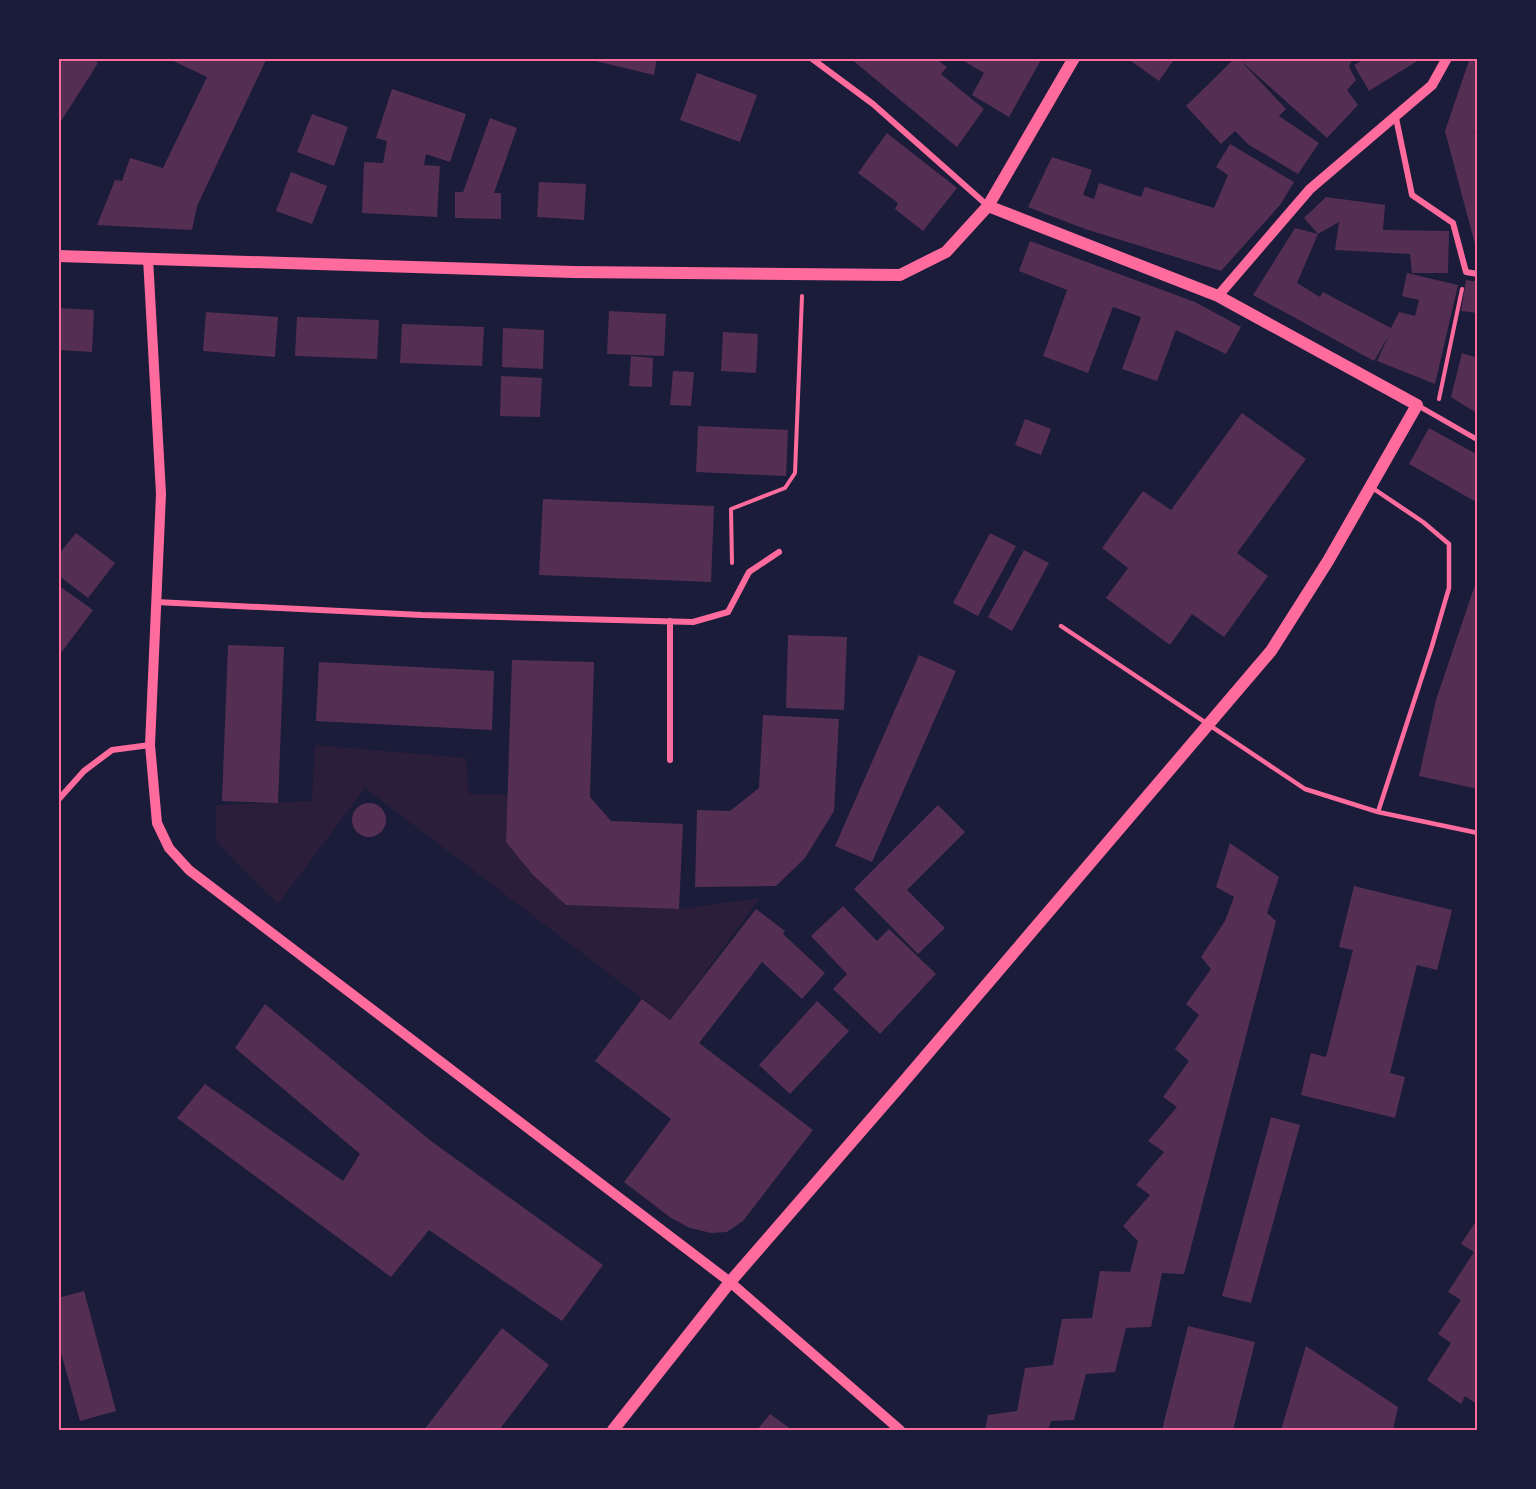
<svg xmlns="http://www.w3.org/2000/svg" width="1536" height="1489" font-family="Mulish,sans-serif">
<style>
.green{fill:#2a1e3b}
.building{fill:#542f53}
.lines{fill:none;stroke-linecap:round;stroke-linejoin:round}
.path{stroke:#ff6b9d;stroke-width:4}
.service{stroke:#ff6b9d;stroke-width:4.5}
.pedestrian{stroke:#ff6b9d;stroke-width:5}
.minor{stroke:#ff6b9d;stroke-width:6}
.tertiary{stroke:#ff6b9d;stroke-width:10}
.secondary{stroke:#ff6b9d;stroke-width:12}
.neatline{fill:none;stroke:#ff6b9d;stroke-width:2}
</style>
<rect width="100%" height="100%" fill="#1b1b3a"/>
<!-- green -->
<path class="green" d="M315,745L466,758L469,794L508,795L506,842L566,905L679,909L760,898L670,1020L365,788L278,904L216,841V805L312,801Z"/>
<!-- building -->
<path class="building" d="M58,58H92L98,63L58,126Z
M167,58H267L197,206L192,230L97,225L115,180L122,181L130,158L163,168L207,77Z
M583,58H657L654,75Z
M850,58H935L947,67L941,74L984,109L957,147Z
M959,58H1042L1009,117L972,95L984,73Z
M1133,58H1175L1159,81L1131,61Z
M1235,58H1353L1349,67L1356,80L1347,90L1358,105L1327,138L1240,60L1286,109L1279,116L1319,143L1298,174L1249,145L1235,131L1221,144L1186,106Z
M1366,58H1422L1369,91L1354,65Z
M1470,58H1478V123L1474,133H1478L1477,252L1445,131Z
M697,73L757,95L740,142L680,120Z
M392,89L466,114L450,162L426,154L424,165L440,166L437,217L362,213L364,162L383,163L387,141L376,138Z
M312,114L348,127L334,166L297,152Z
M490,118L517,128L494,193H501V219L455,218V192H463Z
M887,133L957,188L923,231L895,209L898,203L858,173Z
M1230,144L1294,182L1280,205L1221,271L1085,229L1028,207L1052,157L1092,170L1083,195L1094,199L1099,183L1141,197L1145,187L1214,208L1228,175L1216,167Z
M291,172L327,186L312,224L276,211Z
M539,182L586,184L584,220L537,217Z
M1326,197L1385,205L1383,230L1449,231L1448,273H1412L1410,254L1335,250L1339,222L1318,234L1304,218Z
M1295,228L1318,234L1297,283L1320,297L1323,292L1391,328L1399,312L1415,316L1419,300L1402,296L1407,273L1458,285L1435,384L1377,361L1389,335L1374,361L1253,295Z
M1030,241L1195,302L1241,327L1226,354L1176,330L1157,381L1122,369L1141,317L1113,307L1088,373L1043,356L1067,290L1019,271Z
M1466,280L1478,282V313L1461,311Z
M58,308L94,310L92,352L58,350Z
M609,311L666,314L664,356L607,354Z
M206,312L278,317L275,357L203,351Z
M297,317L379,320L377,359L295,356Z
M402,324L484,327L482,366L400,363Z
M503,328L544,330L543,369L502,367Z
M723,332L758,334L756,373L721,371Z
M1462,353L1478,358V414L1451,397Z
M631,356L653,358L652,387L629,386Z
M673,371L694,372L691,406L670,405Z
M501,376L542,378L540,417L500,416Z
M1242,413L1306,459L1237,553L1268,576L1224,637L1192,614L1170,645L1106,598L1128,568L1102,548L1143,491L1171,510Z
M1025,419L1051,429L1041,455L1015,445Z
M698,426L788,430L786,476L696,472Z
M1429,428L1478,455V503L1409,464Z
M543,499L714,506L711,582L539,575Z
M76,533L115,563L88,598L58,575V555Z
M990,533L1016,546L978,616L953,603Z
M1024,550L1049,563L1012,631L988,617Z
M1478,576V789L1419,776L1436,700Z
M58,585L93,610L58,657Z
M788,635L847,637L844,710L786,708Z
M228,645L284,647L278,803L222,801Z
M919,655L956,671L872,862L835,846Z
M512,660L594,662L590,797L611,821L683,824L679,909L566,905L533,875L506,842Z
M319,662L494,671L492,730L316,721Z
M763,715L839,719L834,811L805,858L776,886L695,887L697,810L730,811L759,788Z
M352 820a17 17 0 1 1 34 0a17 17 0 1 1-34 0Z
M938,805L965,832L907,890L945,928L918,954L854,889Z
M1230,843L1279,877L1267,913L1276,921L1184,1274L1162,1273L1151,1327L1126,1328L1115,1372L1086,1374L1074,1420L1051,1421L1048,1430H985L988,1415L1017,1411L1025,1368L1053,1365L1062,1319L1092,1318L1100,1271L1130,1272L1138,1241L1123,1226L1150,1195L1136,1185L1164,1152L1148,1141L1177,1107L1163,1097L1189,1061L1175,1049L1199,1015L1186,1004L1211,969L1201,957L1225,921L1234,897L1216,887Z
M1354,886L1452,910L1437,970L1417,965L1390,1073L1405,1077L1395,1118L1301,1095L1311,1053L1326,1057L1353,950L1339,947Z
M843,906L877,941L889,929L936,974L880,1034L833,989L847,974L811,936Z
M756,909L785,931L783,934L825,973L802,999L762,962L699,1043L813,1130L743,1221L727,1232L711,1233L690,1228L671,1218L624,1182L671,1119L595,1061L642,999L670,1020Z
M817,1001L849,1031L790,1094L759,1065Z
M265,1004L431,1141L603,1265L562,1321L429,1230L391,1277L177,1118L205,1084L343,1181L360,1154L235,1048Z
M1271,1117L1300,1125L1251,1303L1222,1296Z
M1478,1218V1405L1465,1396L1461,1404L1427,1380L1451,1343L1438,1334L1461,1300L1448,1292L1474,1252L1461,1244Z
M84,1291L116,1411L80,1421L58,1342V1298Z
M1188,1326L1255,1342L1233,1430H1162Z
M502,1328L549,1365L499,1430H424Z
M1306,1346L1398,1407L1393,1430H1281Z
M770,1414L792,1430H757Z"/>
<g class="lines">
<!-- path -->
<path class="path" d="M1439,399L1462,289
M732,563L731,509L785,488L795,473L802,296"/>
<!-- service -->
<path class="service" d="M1371,487L1423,522L1449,544V588L1432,646L1378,812
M1061,626L1305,789L1378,812L1478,833"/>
<!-- pedestrian -->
<path class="pedestrian" d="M1417,405L1478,440"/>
<!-- minor -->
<path class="minor" d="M811,58L873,104L988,206
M1396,118L1412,195L1453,223L1466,272L1478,274
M156,602L422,615L693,622L728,612L749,572L779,552
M670,760V621
M58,800L84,771L112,750L150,745"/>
<!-- tertiary -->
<path class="tertiary" d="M148,258L161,494L150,745L157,823L169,848L189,870L730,1282L900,1430
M1218,296L1310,189L1432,85L1447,58"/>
<!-- secondary -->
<path class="secondary" d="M58,256L573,272L900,275L946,252L988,206L1074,58
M613,1430L730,1282L900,1086L1271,651L1328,561L1417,405L1218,296L988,206"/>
</g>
<!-- border -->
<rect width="1536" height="1489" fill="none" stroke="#1b1b3a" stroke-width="120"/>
<rect x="60" y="60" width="1416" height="1369" class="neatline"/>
</svg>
